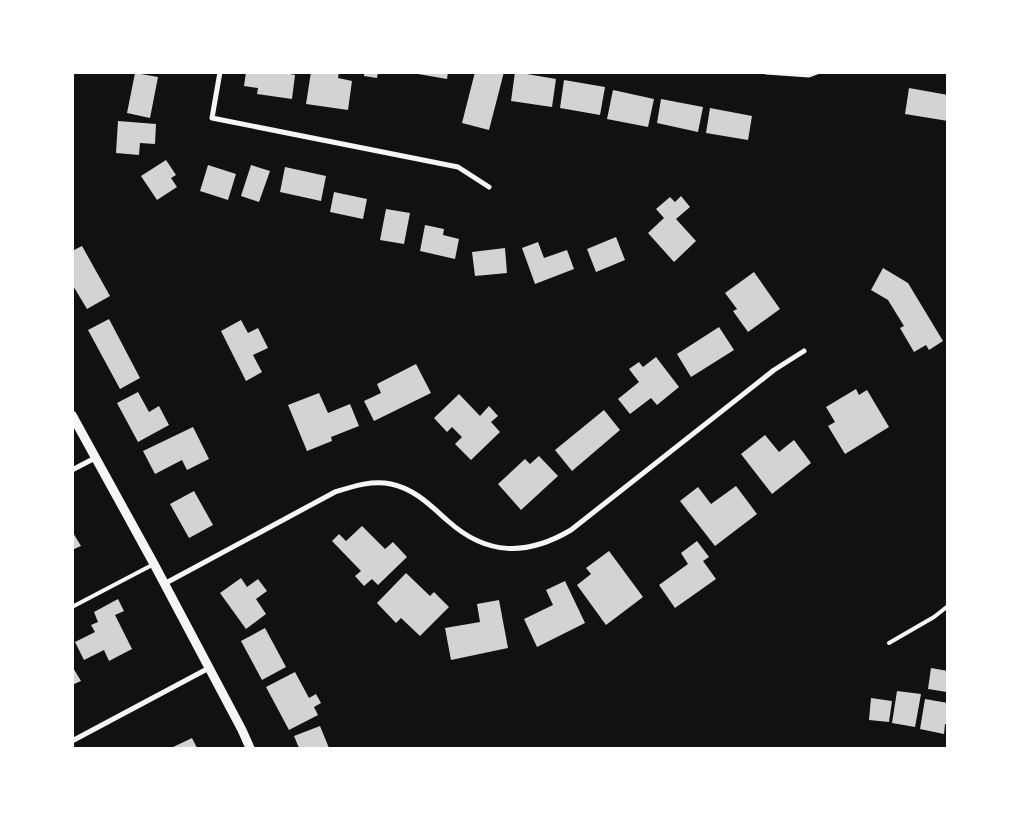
<svg xmlns="http://www.w3.org/2000/svg" width="1020" height="821" font-family="'Exo 2',sans-serif">
<style>
.building{fill:#d3d3d3}
.lines{fill:none;stroke-linecap:round;stroke-linejoin:round}
.service{stroke:#f5f5f5;stroke-width:4}
.minor{stroke:#f5f5f5;stroke-width:5}
.tertiary{stroke:#f5f5f5;stroke-width:9}
</style>
<rect width="100%" height="100%" fill="#111"/>
<!-- building -->
<path class="building" d="M246,72H279L295,75L292,99L257,94L258,88L244,86Z
M311,72H339L338,78L352,81L348,110L306,104Z
M364,72H378L377,78L364,76Z
M418,72H448L447,79L418,74Z
M475,72H504L489,130L462,123Z
M515,72L556,79L552,107L511,101Z
M135,73L158,77L150,118L127,113Z
M564,80L605,87L600,115L560,108Z
M909,88L948,95V121L905,114Z
M613,90L654,99L648,127L607,119Z
M661,99L703,107L698,132L657,123Z
M710,108L752,116L748,140L706,133Z
M118,121L156,124L155,144L140,143L139,155L116,153Z
M166,160L176,175L171,178L177,187L157,200L141,176Z
M208,165L236,174L228,200L200,191Z
M251,165L270,171L259,202L241,196Z
M285,167L326,176L321,201L280,192Z
M334,192L367,199L363,219L330,212Z
M681,196L690,207L676,219L696,241L674,262L648,233L664,218L656,209L670,197L675,202Z
M386,209L410,213L404,244L380,240Z
M425,225L444,229L443,235L459,239L455,259L420,251Z
M616,237L625,260L596,272L587,249Z
M538,242L544,258L567,250L574,269L535,284L522,248Z
M82,246L110,296L87,309L72,284V251Z
M505,248L507,273L475,276L472,252Z
M883,268L908,283L943,341L929,350L926,345L914,352L900,328L904,326L888,300L871,290Z
M754,272L780,309L748,332L733,311L737,309L725,293Z
M109,319L140,378L120,389L88,330Z
M241,320L248,333L258,328L268,348L253,355L262,372L246,381L221,331Z
M719,327L734,350L691,377L677,354Z
M656,357L679,387L657,405L651,398L630,414L618,399L639,382L629,369L639,362L643,367Z
M416,364L431,393L374,421L364,401L381,393L377,384Z
M856,389L859,395L867,390L889,427L845,454L828,426L835,422L826,407Z
M138,392L149,412L159,406L169,425L138,442L117,403Z
M319,393L328,413L350,404L359,426L331,437L332,441L307,451L288,405Z
M459,394L480,416L489,406L498,416L491,422L500,432L471,460L455,444L462,437L452,427L447,432L434,418Z
M604,410L620,430L572,471L555,450Z
M193,427L209,459L187,470L182,460L155,474L143,451Z
M765,435L779,452L794,440L811,463L772,494L741,454Z
M539,456L558,476L521,510L498,484L525,459L530,464Z
M736,486L757,514L715,546L680,501L698,487L711,504Z
M194,491L213,525L189,538L170,504Z
M362,526L385,549L393,542L407,557L378,585L372,579L364,586L355,576L361,571L332,541L339,534L346,541Z
M72,531L81,546L72,550Z
M697,541L709,557L703,561L716,579L675,608L659,585L688,564L681,553Z
M609,551L643,597L606,625L577,585L591,574L586,568Z
M406,573L430,596L434,592L449,607L420,636L401,618L396,623L377,603Z
M241,578L247,587L258,579L267,591L256,599L266,614L246,629L220,593Z
M565,581L585,623L537,647L524,619L553,605L546,590Z
M118,599L124,611L115,615L132,649L109,661L104,650L84,660L75,642L95,632L91,625L98,622L94,612Z
M499,600L508,648L451,660L445,628L480,622L477,604Z
M265,628L286,667L262,680L241,641Z
M72,666L81,681L72,685Z
M931,668L948,671L947,692L928,689Z
M295,672L309,698L316,694L321,703L314,707L318,715L289,730L266,687Z
M897,691L921,694L915,727L892,723Z
M871,698L892,701L889,722L869,720Z
M925,699L948,703V724H945L944,734L920,729Z
M320,726L329,748H299L294,736Z
M192,738L197,748H171Z"/>
<g class="lines">
<!-- service -->
<path class="service" d="M72,607L154,564
M889,643L934,617L948,606"/>
<!-- minor -->
<path class="minor" d="M220,72L212,118L458,167L489,187
M766,72L809,75L817,72
M72,470L95,458
M164,584L335,492C354,486 372,480 391,484C415,489 431,506 448,521C487,556 527,556 571,530L774,370L804,351
M72,741L209,668"/>
<!-- tertiary -->
<path class="tertiary" d="M72,415L154,564L242,730L250,748"/>
</g>
<!-- border -->
<rect width="1020" height="821" fill="none" stroke="#ffffff" stroke-width="148"/>
</svg>
